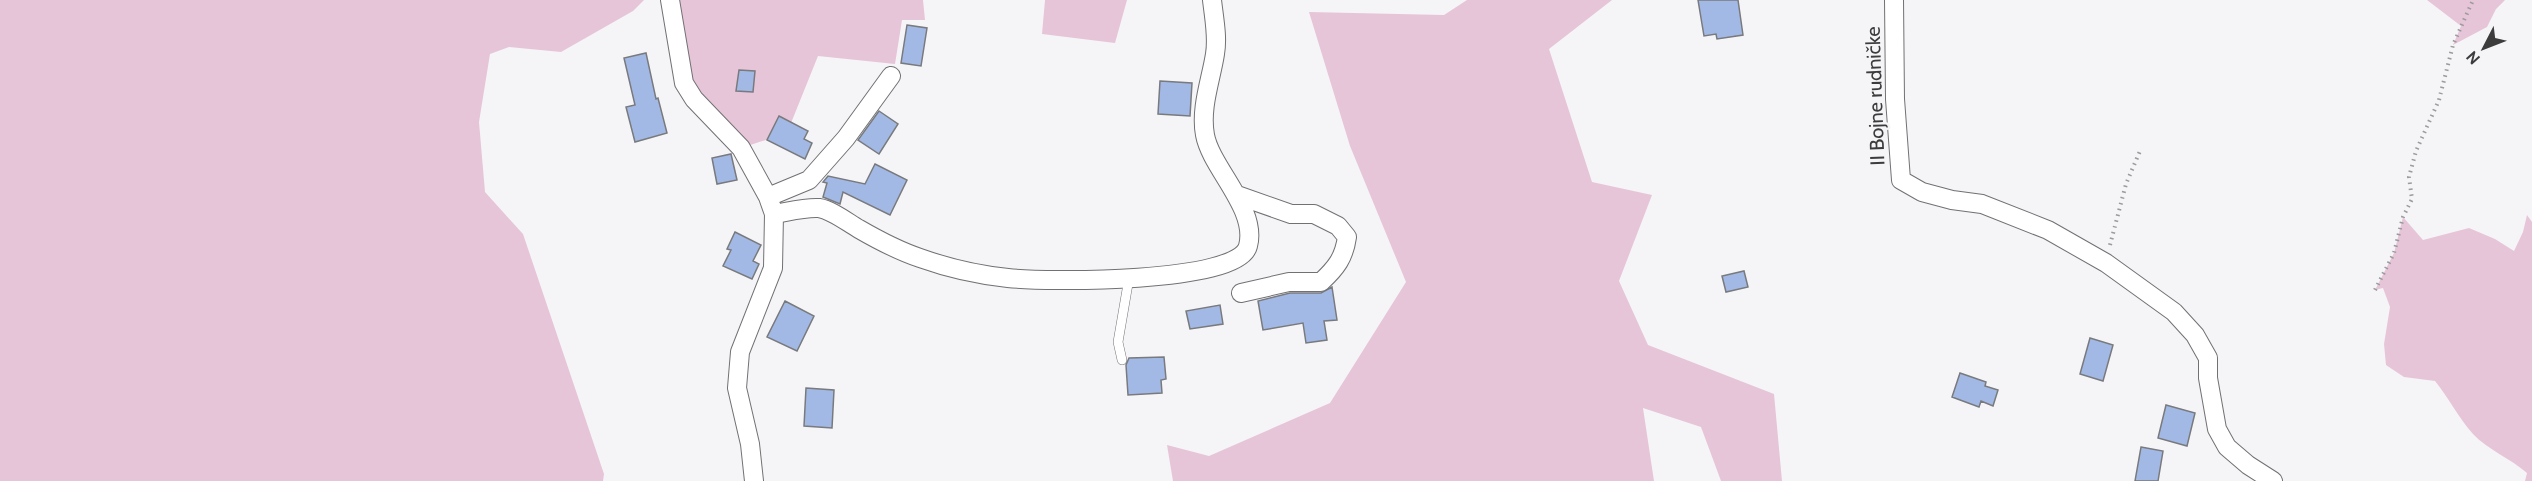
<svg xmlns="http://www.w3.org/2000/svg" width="2532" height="481" font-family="Cabin,sans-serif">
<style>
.green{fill:#e7c5d8}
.building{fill:#a3b9e5;stroke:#797a7d;stroke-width:1.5}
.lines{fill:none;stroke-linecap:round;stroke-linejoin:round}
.service-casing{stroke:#717174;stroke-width:10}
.minor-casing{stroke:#717174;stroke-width:20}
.path{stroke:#9b9b9d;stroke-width:4;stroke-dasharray:1.5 4.5;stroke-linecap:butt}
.service{stroke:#fff;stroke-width:9}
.minor{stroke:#fff;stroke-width:18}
.labels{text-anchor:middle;stroke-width:5;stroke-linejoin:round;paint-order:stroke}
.street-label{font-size:20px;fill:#3c3c3d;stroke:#f5f5f8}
</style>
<rect width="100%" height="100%" fill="#f5f5f8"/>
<!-- green -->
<path class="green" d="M0,0H644L633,11L561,52L509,47L490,54L479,122L485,192L523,234L604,474L603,481H0Z
M670,0H923L925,20H902L895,64L818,56L787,133L741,148L694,99Z
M1045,0H1127L1115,43L1042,34Z
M1467,0H1612L1549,49L1592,182L1652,195L1619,281L1648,345L1774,394L1782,481H1721L1701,427L1643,408L1654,481H1173L1167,445L1209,456L1330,403L1406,282L1350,146L1309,12L1444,15Z
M2427,0H2505L2496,9L2487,27L2453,45L2461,26Z
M2527,215L2532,222V481H2525L2527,473C2511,459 2487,449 2473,434C2460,420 2448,397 2435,381L2404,377L2386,365L2384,344L2390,307L2383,288L2375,290L2394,253L2403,217L2423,240L2469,228L2495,239L2514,251L2523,232Z"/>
<!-- building -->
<path class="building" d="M1698,0H1738L1743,35L1717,39L1716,34L1704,36Z
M907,25L927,28L921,66L901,63Z
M646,53L656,99L658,98L667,133L635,142L626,107L635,105L624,58Z
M739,70L755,71L753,92L736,91Z
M1160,81L1192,83L1190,116L1158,114Z
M879,111L898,124L879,154L858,140Z
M779,116L808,131L804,139L812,143L805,159L767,140Z
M731,154L737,180L717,184L712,158Z
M875,164L907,180L890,215L843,192L840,204L823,197L827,183L823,182L828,176L865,184Z
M735,232L761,245L753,261L759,264L752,279L723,266L731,250L727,249Z
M1744,271L1748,287L1726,292L1722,276Z
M1332,287L1337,320L1324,321L1327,340L1306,343L1303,323L1263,330L1258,301L1290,293H1321Z
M785,301L814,316L797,351L767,337Z
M1220,305L1223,324L1190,329L1186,311Z
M2090,338L2113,345L2103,381L2080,374Z
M1164,357L1166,379L1161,380L1162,393L1128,395L1126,365L1129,358Z
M1960,373L1986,382L1985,386L1998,390L1993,406L1981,401L1979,407L1952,397Z
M806,388L834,390L832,428L804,426Z
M2166,405L2195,413L2187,446L2158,438Z
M2141,447L2163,451L2158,481H2135Z"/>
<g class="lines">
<defs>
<path id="service" d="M1122,360L1118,342L1129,278"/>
<path id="minor" d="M670,0L684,83L694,99L741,148L768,197L774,214C787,212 805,207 819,208C832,210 847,222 859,229C878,240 899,251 920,258C948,268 979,275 1008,278C1044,282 1239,284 1248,246C1258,209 1211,168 1205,135C1200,108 1211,80 1215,54C1218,37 1214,18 1212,0
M1894,0L1895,99L1901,180L1922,192L1952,200L1982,204L2048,230L2106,263L2174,312L2195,335L2208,358V378L2217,429L2227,447L2248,465L2273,481
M1237,195L1291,214H1314L1338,226L1347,237C1344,258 1336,268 1321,282H1289L1241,293
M768,197L809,180L846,138L891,76
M754,481L750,444L737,388L740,352L773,268L774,214"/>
</defs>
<!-- service casing -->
<use href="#service" class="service-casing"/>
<!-- minor casing -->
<use href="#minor" class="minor-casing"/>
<!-- path -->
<path class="path" d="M2110,245L2126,184L2140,151
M2375,290L2394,253L2403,217L2412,199L2409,177L2416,151L2439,100L2453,45L2473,0"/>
<!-- service -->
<use href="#service" class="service"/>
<!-- minor -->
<use href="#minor" class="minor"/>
</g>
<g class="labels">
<!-- street labels -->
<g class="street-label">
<text transform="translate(1875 96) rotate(-92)" y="7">II Bojne rudničke</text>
</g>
</g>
<!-- north arrow -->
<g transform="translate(2484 48) rotate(228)" stroke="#f5f5f8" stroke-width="4.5" paint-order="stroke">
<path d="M0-4.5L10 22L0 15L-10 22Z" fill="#3c3c3d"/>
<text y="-9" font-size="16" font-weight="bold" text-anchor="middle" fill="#3c3c3d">N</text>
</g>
</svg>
